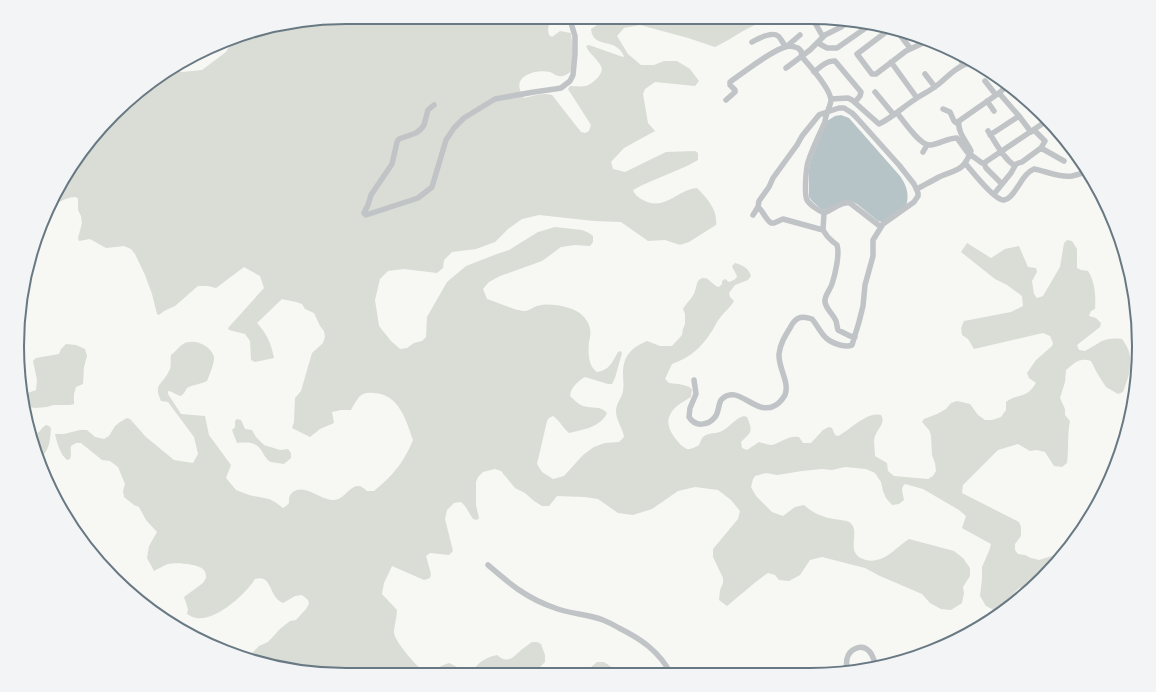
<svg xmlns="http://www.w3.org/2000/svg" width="1156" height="692" font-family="'Space Grotesk',sans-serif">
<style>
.green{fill:#d9ddd5}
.water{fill:#b7c4c7}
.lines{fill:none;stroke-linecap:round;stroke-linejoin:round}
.street{stroke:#c0c4c7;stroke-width:5.5}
.rim{fill:none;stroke:#687983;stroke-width:2}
</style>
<rect width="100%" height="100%" fill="#f7f7f4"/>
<!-- green -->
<path class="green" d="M346,17H515L522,20L550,18L548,30L549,35L552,37L560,31L571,33C572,44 576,62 570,72C567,75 562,77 559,76C556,76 553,73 550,72C539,69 515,74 520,90C521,93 523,96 524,98C533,96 543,92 552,95L581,132L585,133L589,131L591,125L568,89L570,86C575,86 581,87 586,86C593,84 605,73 601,66C597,58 589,54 586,46L589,45L623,57L624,56C615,36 593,50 591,29L605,20V17L720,18L725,22L734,18H813L804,25C798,25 793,25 788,24C784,23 779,21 775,21C753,20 734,39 715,47L688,38L640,25L624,28L617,36L628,54L641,65H654L664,61H677L690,69L699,81L695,86L655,82L645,89L643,94L648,123L655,131L624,148L611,162L613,169L625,172L666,152L695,151L698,153V160C678,172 654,178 633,190C635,195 637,196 641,199C664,213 676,190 697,188C707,198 718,210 716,225L689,242L680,245L665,240L648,241L621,222L594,221L539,215L522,219L508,229L495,242L476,249L452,252L444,260L443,268L437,273L404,269L388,271L380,279L375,300L379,326L391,341L400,349L407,348L414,343L422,341L426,337L427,317L447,282L466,266L497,254L509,250L538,232L555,227L582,230L589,233L593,236V242L590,246L575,245L561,247L542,261L500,276L489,282L483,289L487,299C497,302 516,311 525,311C529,311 533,307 537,306C547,302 569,306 578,312C584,316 589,322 590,329C591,333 590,338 589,342C588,351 588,367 597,372C610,370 612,362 618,352L620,351L622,353L615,378L612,384H608L585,377C578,381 571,387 570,396C574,400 578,404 583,406C592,409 600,405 607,413C601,427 582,430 569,433C563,428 560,421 553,416L549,418L547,421L537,464L542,472L553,479L564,476L583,455L594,447L605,443L619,442L624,437C623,428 616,421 616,411C616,403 622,398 623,391C624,385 623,379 623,373C623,356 632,347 647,341L660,346H672L682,335L683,329L685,324V314L683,309C686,303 693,298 695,291C697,286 696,279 703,278C709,277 713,286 719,287L722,284V281L725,279L729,282L734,280L737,277C736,272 733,270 732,266L735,263C742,265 749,268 751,276L748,280L735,285L729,293L730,297L734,301C730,308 724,312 720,318C716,322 715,327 712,331C701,348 691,357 672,364L665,379L669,383C674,384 690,384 692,390C692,391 691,396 691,397C683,402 674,406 670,415C664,426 675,439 682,446C683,446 686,449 687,449C690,450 696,447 699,445C700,443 701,439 703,437C708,432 717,434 722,431C730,427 734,419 744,416L747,417C753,432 752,431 741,442L742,448L747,450L759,442C763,443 768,445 771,445C780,444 787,435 799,437L803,443H811L823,430L829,427L832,428L835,435L838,436C850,430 867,411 881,415C886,423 878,428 875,436C873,441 875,450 875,456L887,463L888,471L894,476L928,479L933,476L936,471L935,463L932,455L931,435L929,430L922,422L924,419L937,414L946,409L951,403L957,401L970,404L978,415L985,420H992L1001,417L1006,410V402C1017,393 1026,400 1036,383L1029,378L1027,373L1036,360L1052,346L1053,343L1050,336L1043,333L974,349L968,339L962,335L961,328L964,321L1011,312L1023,306L1022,296L1007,285L995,279L961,252L967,243L991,258L1005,249L1019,246L1028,267L1036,268L1037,272L1032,281L1034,294L1037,298L1043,296L1060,267L1064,243L1067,240L1072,241L1077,249V268L1081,270L1088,271C1095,282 1096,296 1095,309L1091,311L1089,316L1096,318L1101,323L1100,327L1077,345L1079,350L1085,351C1101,343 1102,337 1122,339C1136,357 1130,373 1123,392L1118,394L1106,387L1097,373L1091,361C1080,357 1074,363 1066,370L1065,382L1060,398L1065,409V415L1070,421C1067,436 1069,449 1067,463L1062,467L1054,466L1045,452L1037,450L1030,451L1018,444L998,450L963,485L962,493L1019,522L1021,527V536L1015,544V550L1018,554L1025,555L1031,558L1039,560L1058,554L1057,558L1042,579L1034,585H1029L1019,588L996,611L986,606L980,596L982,579V567L989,551L991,544L962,528L966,516L959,510L923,489L905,484L903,486L902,490L904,500L899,504L892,505L886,498L883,491L881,482L875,473L866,469L845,467L832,470L822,469L802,471L777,475L766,473L755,476L753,479L751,487L756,496L772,512L783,516L795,507L804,505C813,513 822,517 834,519C838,520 845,520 849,522C863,530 842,554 866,560C884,564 895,548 909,539L954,551L963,558L970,568V576L963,587L964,593L962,603L951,610L941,609L930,603L922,594L880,576L865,568L822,557L810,560L800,575L789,581L779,580L775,575L768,573C753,583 741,595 727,606L719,600L720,590L723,583V578L713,557V549L738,519L740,511L731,500L718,490L695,487L678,491L652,509L633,515L618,513L598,499L584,497L557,496L549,506H542L534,501L525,493L515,488L501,471L495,469L483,472L478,477L476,482V505L479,518L477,520L473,519L465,506L461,502L454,503L447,510L445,519L453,551L449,555L430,553L426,556L431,574L430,578L424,580L392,566L384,583L382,594L397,610C397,618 394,625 394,632C394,642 418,667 426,674H324L246,659L259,646L268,642L280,629L290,621L296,620L306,609L309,604L308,600L302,595L295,596L283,603C268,597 273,574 255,579C245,595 216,621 196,618C193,617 190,616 187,614L188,609L184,597L203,583L206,578C206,575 206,572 203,569C197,564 176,562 168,564C163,566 159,568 154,571L147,558L149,546L157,532L146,520L139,507L134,505L124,497L123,491L125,484L118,467L110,461L102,460L81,443H76L71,446C70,451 72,454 70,459L67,460C60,454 57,443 55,434H64L80,430H87L95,437L104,439L109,436L115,426L120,422L127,418L130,419L146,437L174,460L193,463L198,454L194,437L168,402L161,401C153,383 162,386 169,371C172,366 170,361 171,355C175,352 179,347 183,344C193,338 211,345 214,357C215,362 209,376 207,381C201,384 192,385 187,388C185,391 184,394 181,396C176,395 172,391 168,391V394L181,414L205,416L209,435L231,465L226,478L236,490L249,495L269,499L275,502L283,508L286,506L289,503C289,498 289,495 293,492C305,484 318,498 331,500C347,502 352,475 367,491H374C393,475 403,464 413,440C406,420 399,394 374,393C369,392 362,393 359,397C356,401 353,406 351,410H341L332,412L334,423L320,429L310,437L292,428L294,422L295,398L301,391L312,353L323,343L325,337L324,331L320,326L314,313L305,309L302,304L296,302L282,299L257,323C267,334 271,343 274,358L255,362L251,360L250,341L245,334L229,330L228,328L264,288L260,276L244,267L216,288L208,286H198L175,306L164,311L159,315L157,314L152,294L145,275L135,254L131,249L124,246L106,248L90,239L79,241L78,238L82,223L81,216L78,210V199L76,197C68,197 63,200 56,204L54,201L73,163L146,85L174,70L182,72L202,70L226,52L235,37L240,34Z
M66,344L76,345L85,349L87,356L84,367L83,384L76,387L74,394V404L70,405H53L47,407L36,408L27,407L25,394L36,390L37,380L33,361L36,358L59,354L61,349Z
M237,419L241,420L245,429L252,430L256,437L264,445L280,450L288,449L291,453V458L284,464C280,463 274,463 271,462C268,461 266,458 264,455C258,442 251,442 237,443L232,430L235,427V421Z
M46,425L49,426L51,428C50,440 50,453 38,458L34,452L31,433C41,435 39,429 46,425Z
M532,642H537L541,644L545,655V662L540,667L530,674H472C475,664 486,657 497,655C507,664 513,658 521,650C525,647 528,645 532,642Z
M597,662H604L622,674H590V668Z
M449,663L459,668L462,672V674H434L441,666Z"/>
<!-- water -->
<path class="water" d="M841,115L849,118L900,176C906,184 910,195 906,206L882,222L878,221L857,204L851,201L824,210L821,209L812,201L809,197V169L811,160L827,121L835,116Z"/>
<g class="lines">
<!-- street -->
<path class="street" d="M819,18L814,21L823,37
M890,29L857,54L872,74H876L906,51L921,44
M897,31L910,48
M752,42C757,39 772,31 778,36C781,38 783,44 786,47L800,35
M818,43L827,48H837L870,25
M958,55L963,64
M891,62L917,98
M786,68L810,50L825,35L841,27L849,21
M814,72C820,67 827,60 835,61L861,92L860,96L855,102
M925,74L935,87
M996,75L1005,87
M985,81L996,95
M875,92L894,115
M999,93L1019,116L1031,132
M831,99L848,98L852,100L879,124C892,118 904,106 917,98C925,93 933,89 940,83C950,74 958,66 971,62
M726,100L735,92V90L730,85V82C743,73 774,48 789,46C792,46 795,47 798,48L801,51L802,57C810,66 830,88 831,100C831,105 825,115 825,122C819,135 812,149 808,162C806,169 804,194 807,200C810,205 819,211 824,213C833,210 841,201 850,203L881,227
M987,101L994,111
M434,105L428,110L424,125L421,129L416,133L399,139L397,142L392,164L371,195L368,205L364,213L366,215L412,200L418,198L432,187L446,140L454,128L464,118L495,99L534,92L555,89L561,88L570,81L573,75L575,54V36L571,23L573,17
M943,109L950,112L954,121L958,124
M897,113C903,120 920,146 930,145C939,144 948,138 957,138L967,152L982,163H984L1048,120
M988,131C996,143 1003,158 1015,166
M990,135L1019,116
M1041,148L1064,161
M923,152L927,145
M965,163C971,170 995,201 1004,200C1011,199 1015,190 1019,185C1023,178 1027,172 1034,169C1046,171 1059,178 1072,176C1077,175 1083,173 1088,171
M984,163L986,168L1002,184
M917,189C924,185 932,181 939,177C957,169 963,172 971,151C967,142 957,132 959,121L999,93L1008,85
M994,194L1011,173L1016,164L1022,162L1041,148L1045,141L1034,130
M758,207C764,212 765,219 771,223H774L783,219L823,230C828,239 830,239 837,245C840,254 835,275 832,284C830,290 824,296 825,302C826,309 833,314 836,321C837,324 837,327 838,330L850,336L855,337
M823,230L824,213
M1134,334L1138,332
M694,380L696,394L690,408L689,417C695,427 708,426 715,417C719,412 718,405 721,400C737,382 755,416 774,406C779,404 782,400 785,395C790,382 778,368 779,354C780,344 785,336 790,328C795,318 800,315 812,319C822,331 822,340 840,345C844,346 848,347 852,345L859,322L863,306L865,285L873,256V240L883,224L914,202L918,196V193L914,184L899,165L856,117L852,113L844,108H839L821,114L819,115L802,136L797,145L773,178L769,187L759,201L758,207L753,215
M488,565C510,584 526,598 555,608C570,614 588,614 603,620C608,622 614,625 619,628C641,639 659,651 671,674
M846,671C847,667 846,663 847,659C849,649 862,643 869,651C873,655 874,661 876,665"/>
</g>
<!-- crop -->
<path d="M0 0H1156V692H0ZM346 24H810A322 322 0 0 1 1132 346V346A322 322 0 0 1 810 668H346A322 322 0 0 1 24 346V346A322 322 0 0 1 346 24Z" fill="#f3f4f5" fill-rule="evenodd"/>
<path class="rim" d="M346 24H810A322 322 0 0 1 1132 346V346A322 322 0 0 1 810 668H346A322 322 0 0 1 24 346V346A322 322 0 0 1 346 24Z"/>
</svg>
